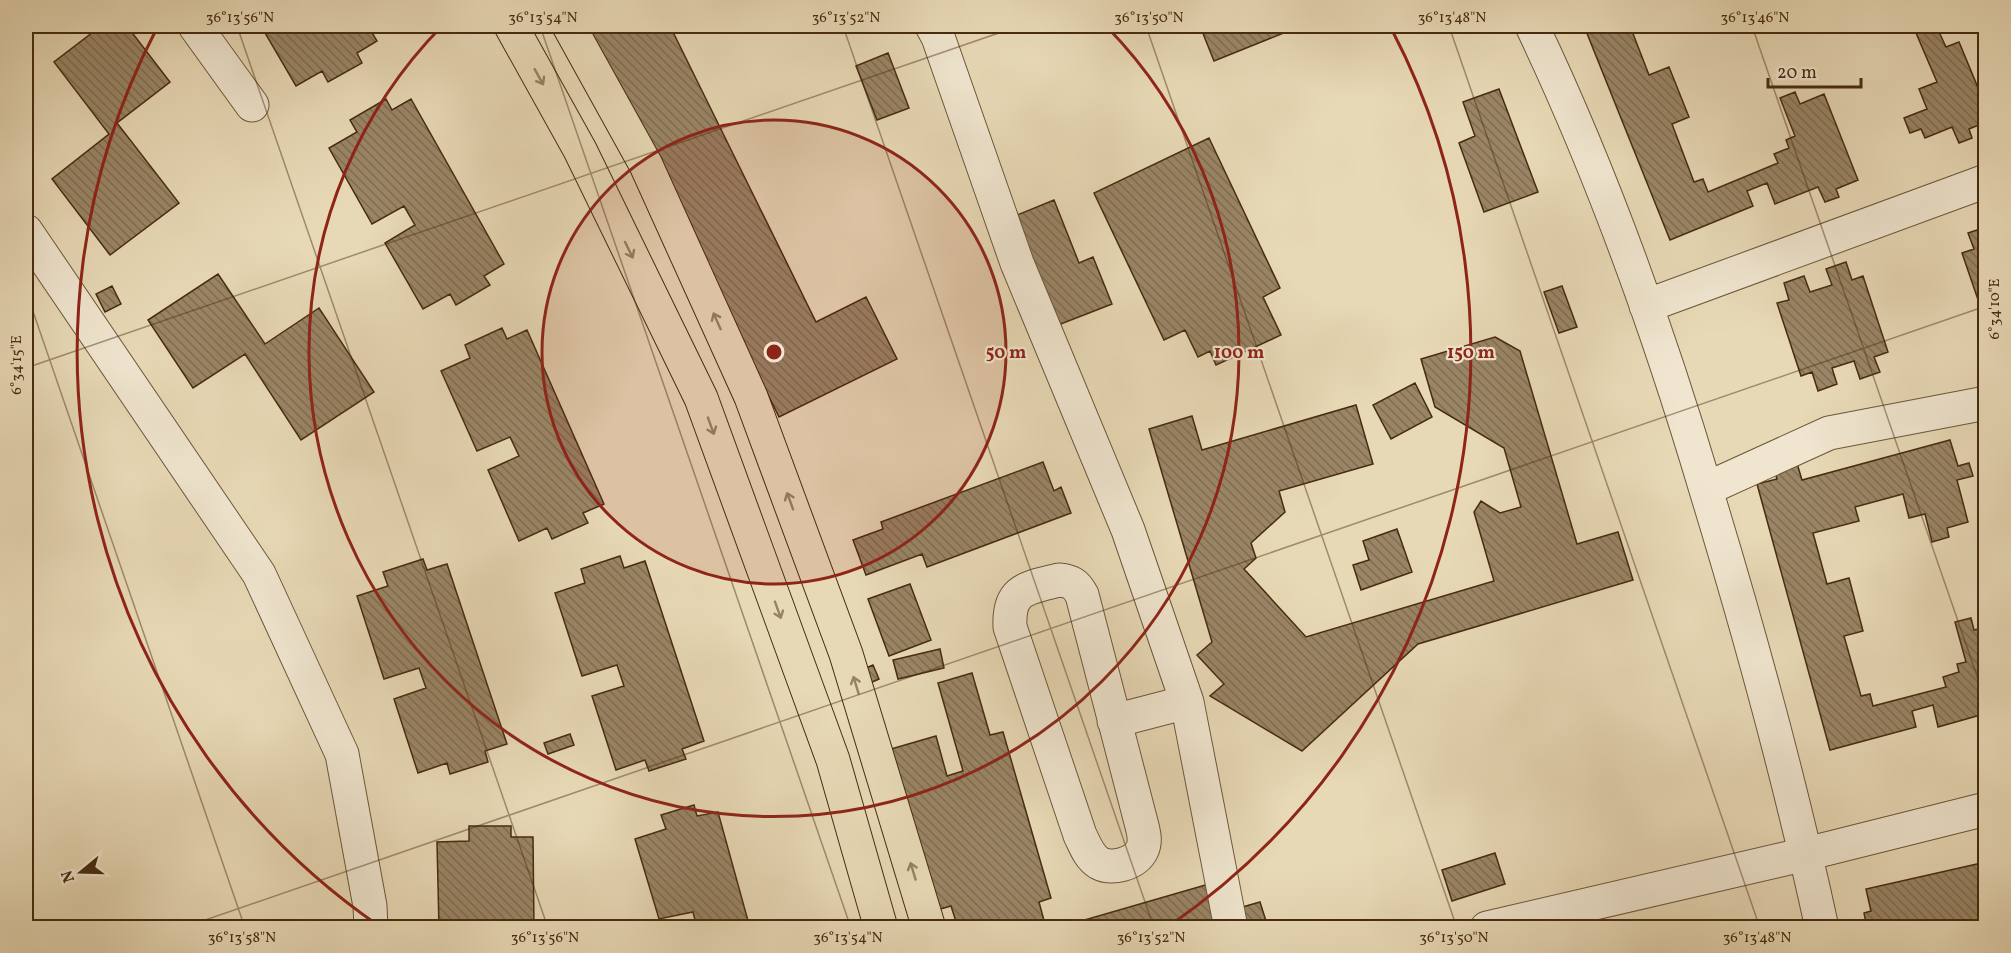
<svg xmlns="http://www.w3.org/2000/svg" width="2011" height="953" font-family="Vollkorn,serif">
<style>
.building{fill:url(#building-back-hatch);stroke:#462b10;stroke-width:1.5}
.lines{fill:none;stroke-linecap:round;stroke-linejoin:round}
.minor-casing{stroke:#6e563a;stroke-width:35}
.major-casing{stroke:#462b10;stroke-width:35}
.minor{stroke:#f0e6d0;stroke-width:33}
.major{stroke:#e8d9b6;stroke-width:33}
.oneway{stroke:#978263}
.ticks{fill:none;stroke:#462b10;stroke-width:1.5;stroke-opacity:0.45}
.ring{fill:none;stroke:#8f2418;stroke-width:3}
.centre{fill:#8f2418;stroke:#f0e6d0;stroke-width:3}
.ring-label{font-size:18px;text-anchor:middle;font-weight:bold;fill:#8f2418;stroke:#f0e6d0;stroke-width:4.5;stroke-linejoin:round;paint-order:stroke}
.neatline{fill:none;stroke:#462b10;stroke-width:2}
.ticks-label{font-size:15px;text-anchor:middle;fill:#462b10}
</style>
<defs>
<pattern id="building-back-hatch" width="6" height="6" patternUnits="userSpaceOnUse" patternTransform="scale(1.5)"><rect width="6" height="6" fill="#9a8566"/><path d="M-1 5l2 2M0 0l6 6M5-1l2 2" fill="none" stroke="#7f6d53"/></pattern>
</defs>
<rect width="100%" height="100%" fill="#e8d9b6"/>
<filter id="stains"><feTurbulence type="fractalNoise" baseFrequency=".00333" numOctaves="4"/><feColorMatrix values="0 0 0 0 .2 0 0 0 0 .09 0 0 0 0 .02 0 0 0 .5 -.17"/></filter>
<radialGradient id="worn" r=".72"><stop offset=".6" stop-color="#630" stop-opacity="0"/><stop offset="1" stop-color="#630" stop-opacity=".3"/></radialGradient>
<!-- building -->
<path class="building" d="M101,26H127L170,82L117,123L179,203L110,255L52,179L109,134L54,62Z
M261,26H368L377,41L357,53L362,63L328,82L322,71L296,86Z
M587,26H670L816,322L866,297L897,359L779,417Z
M1200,26H1301L1214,61Z
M1584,26H1630L1649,75L1669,67L1689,117L1672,124L1694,182L1703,179L1708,192L1778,163L1774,154L1789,148L1786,140L1795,136L1780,98L1795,92L1800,104L1824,94L1858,180L1836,189L1839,197L1825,202L1818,187L1775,204L1767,183L1747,191L1753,206L1670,240Z
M1913,26H1955L1939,32L1946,47L1959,42L1986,107V122L1969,129L1972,138L1959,143L1952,127L1925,138L1921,129L1910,133L1904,118L1927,109L1919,89L1937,82Z
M888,53L909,108L877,120L856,66Z
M1499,89L1538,192L1484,212L1459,143L1475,136L1463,102Z
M386,99L392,110L411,99L504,264L484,276L490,285L456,305L450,294L423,309L385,243L415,225L404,206L372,224L329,148L357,132L350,120Z
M1209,138L1280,288L1263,297L1281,335L1216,365L1210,351L1198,357L1185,330L1164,340L1094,193Z
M1054,200L1079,263L1093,257L1112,304L1053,327L1010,218Z
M1986,227V323L1962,253L1974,249L1968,233Z
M1846,262L1852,280L1863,276L1888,352L1874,357L1880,372L1860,379L1854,361L1832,368L1837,384L1818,391L1812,372L1801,376L1777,303L1789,300L1784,283L1804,276L1810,292L1832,285L1826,269Z
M218,274L265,344L319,308L374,392L301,440L245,354L193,388L148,320Z
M112,286L121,304L105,312L96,294Z
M1562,286L1577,327L1559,333L1544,292Z
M502,328L507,339L527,330L604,504L583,513L588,523L552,539L547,528L519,541L488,470L519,456L510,437L477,451L441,371L470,358L465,345Z
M1495,337L1520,351L1577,544L1618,532L1633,580L1418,644L1302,751L1210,696L1224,684L1197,655L1212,642L1149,429L1192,416L1202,450L1356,405L1373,464L1279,491L1285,512L1251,543L1256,558L1244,569L1306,637L1494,581L1474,512L1481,501L1500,513L1521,507L1504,448L1435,407L1421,359Z
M1415,383L1432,417L1391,439L1373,405Z
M1950,440L1958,466L1969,463L1973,476L1957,480L1968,522L1947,528L1949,537L1932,542L1925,514L1909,518L1903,494L1855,507L1859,521L1813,533L1827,584L1849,578L1863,631L1844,636L1861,696L1870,694L1873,706L1946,687L1943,677L1959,672L1957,664L1966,662L1955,622L1971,618L1974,630L1986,627V720L1984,714L1938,727L1933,705L1912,711L1916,727L1830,750L1757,484L1777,479L1773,466L1796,460L1802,480Z
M1043,462L1054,491L1061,487L1071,513L927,567L922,554L866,575L853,540L883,529L881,522Z
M1397,529L1412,572L1361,590L1353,565L1369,560L1363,541Z
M620,556L624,568L645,561L704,741L682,749L686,759L649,771L645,760L616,770L592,696L624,686L617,665L582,676L555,593L585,583L581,569Z
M423,559L427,570L447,564L507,744L485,751L488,762L450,774L447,763L418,773L394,699L426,688L419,668L384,679L357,596L388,586L383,572Z
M910,584L931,640L889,656L868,599Z
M940,649L944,668L898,679L893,660Z
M873,665L879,679L863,686L857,672Z
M972,673L990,735L1003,732L1051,898L1039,902L1046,928H958L951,906L937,910L891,749L936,736L947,776L963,771L938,683Z
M570,734L574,745L548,754L544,743Z
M694,805L697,816L718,812L750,928H697L693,912L659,919L635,839L666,829L661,815Z
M469,826H511V837H533L534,928H439L437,842L469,841Z
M1495,853L1505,884L1452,901L1442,870Z
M1986,862V928H1867L1864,913L1871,911L1866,889Z
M1209,884L1216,928H1057Z
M1260,902L1266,921L1245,927L1239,908Z
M1743,922L1744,928H1719Z"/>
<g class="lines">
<defs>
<path id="minor" d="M195,26L252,105
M932,26L938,37L1017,263L1128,530L1187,702L1231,928
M1532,26C1603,175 1659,332 1706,490C1750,634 1790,780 1822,928
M26,231L259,574L342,754L370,906L371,928
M1646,306L1986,181
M1706,489L1829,433L1986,403
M1059,580C1071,581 1076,584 1082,595L1142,826C1144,834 1146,842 1142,850C1135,864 1112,870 1099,863C1089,857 1085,845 1080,835L1010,627C1008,588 1028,588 1059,580Z
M1114,721L1187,702
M1487,928L1806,854L1986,809"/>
<path id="major" d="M511,26L580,150L701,398L833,760L881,928
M569,26L646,165L751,397L846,654L929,928"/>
</defs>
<!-- minor casing -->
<use href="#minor" class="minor-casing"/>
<!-- major casing -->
<use href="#major" class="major-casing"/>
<!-- minor -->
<use href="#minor" class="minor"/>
<!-- major -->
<use href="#major" class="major"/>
</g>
<!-- one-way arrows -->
<defs><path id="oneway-shaft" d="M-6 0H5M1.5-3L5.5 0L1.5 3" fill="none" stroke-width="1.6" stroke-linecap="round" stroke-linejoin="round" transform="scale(1.5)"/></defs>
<g class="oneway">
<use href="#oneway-shaft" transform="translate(539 77) rotate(61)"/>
<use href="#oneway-shaft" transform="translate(629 250) rotate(64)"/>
<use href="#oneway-shaft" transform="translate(717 321) rotate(-114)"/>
<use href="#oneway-shaft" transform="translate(711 426) rotate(70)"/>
<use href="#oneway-shaft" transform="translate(790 501) rotate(-110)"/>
<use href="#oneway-shaft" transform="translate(778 610) rotate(70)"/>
<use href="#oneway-shaft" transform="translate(856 685) rotate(-107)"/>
<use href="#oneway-shaft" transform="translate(913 871) rotate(-107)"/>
</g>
<!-- ticks -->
<path class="ticks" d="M237,26L548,928M540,26L851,928M843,26L1154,928M1146,26L1457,928M1449,26L1760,928M1752,26L1986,702M26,291L245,928M26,368L1019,26M182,928L1986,306M1965,928L1986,920"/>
<!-- distance rings -->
<circle cx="774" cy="352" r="232" fill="#8f2418" fill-opacity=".12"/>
<g class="ring">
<circle cx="774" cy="352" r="232"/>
<path d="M1106 26A465 465 0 1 1 442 26"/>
<path d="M379 926A697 697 0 0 1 156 30M1392 30A697 697 0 0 1 1169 926"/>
</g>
<circle cx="774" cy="352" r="9" class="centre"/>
<g class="ring-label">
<text x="1006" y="358">50 m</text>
<text x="1239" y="358">100 m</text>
<text x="1471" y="358">150 m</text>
</g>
<!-- margin -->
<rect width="2011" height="953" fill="none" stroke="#e8d9b6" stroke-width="66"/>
<!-- north arrow -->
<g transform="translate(81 872) rotate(251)" stroke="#f0e6d0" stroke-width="4.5" paint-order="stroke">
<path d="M0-4.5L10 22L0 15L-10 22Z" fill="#462b10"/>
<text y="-9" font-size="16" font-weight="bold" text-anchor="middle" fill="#462b10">N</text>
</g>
<!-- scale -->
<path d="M1768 78v9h93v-9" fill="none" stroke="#462b10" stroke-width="3"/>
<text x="1777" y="78" font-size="18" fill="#462b10" stroke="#f0e6d0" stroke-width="4.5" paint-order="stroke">20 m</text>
<rect x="33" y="33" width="1945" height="887" class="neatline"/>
<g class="ticks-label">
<text x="240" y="22">36°13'56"N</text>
<text x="543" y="22">36°13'54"N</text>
<text x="846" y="22">36°13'52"N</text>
<text x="1149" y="22">36°13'50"N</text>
<text x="1452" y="22">36°13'48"N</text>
<text x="1755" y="22">36°13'46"N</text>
<text transform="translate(1994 309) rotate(-90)" y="5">6°34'10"E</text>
<text transform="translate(16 365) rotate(-90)" y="5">6°34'15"E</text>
<text x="242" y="942">36°13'58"N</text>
<text x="545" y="942">36°13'56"N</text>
<text x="848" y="942">36°13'54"N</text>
<text x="1151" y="942">36°13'52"N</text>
<text x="1454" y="942">36°13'50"N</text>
<text x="1757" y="942">36°13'48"N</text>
</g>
<rect width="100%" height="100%" filter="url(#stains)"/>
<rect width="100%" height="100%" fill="url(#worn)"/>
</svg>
